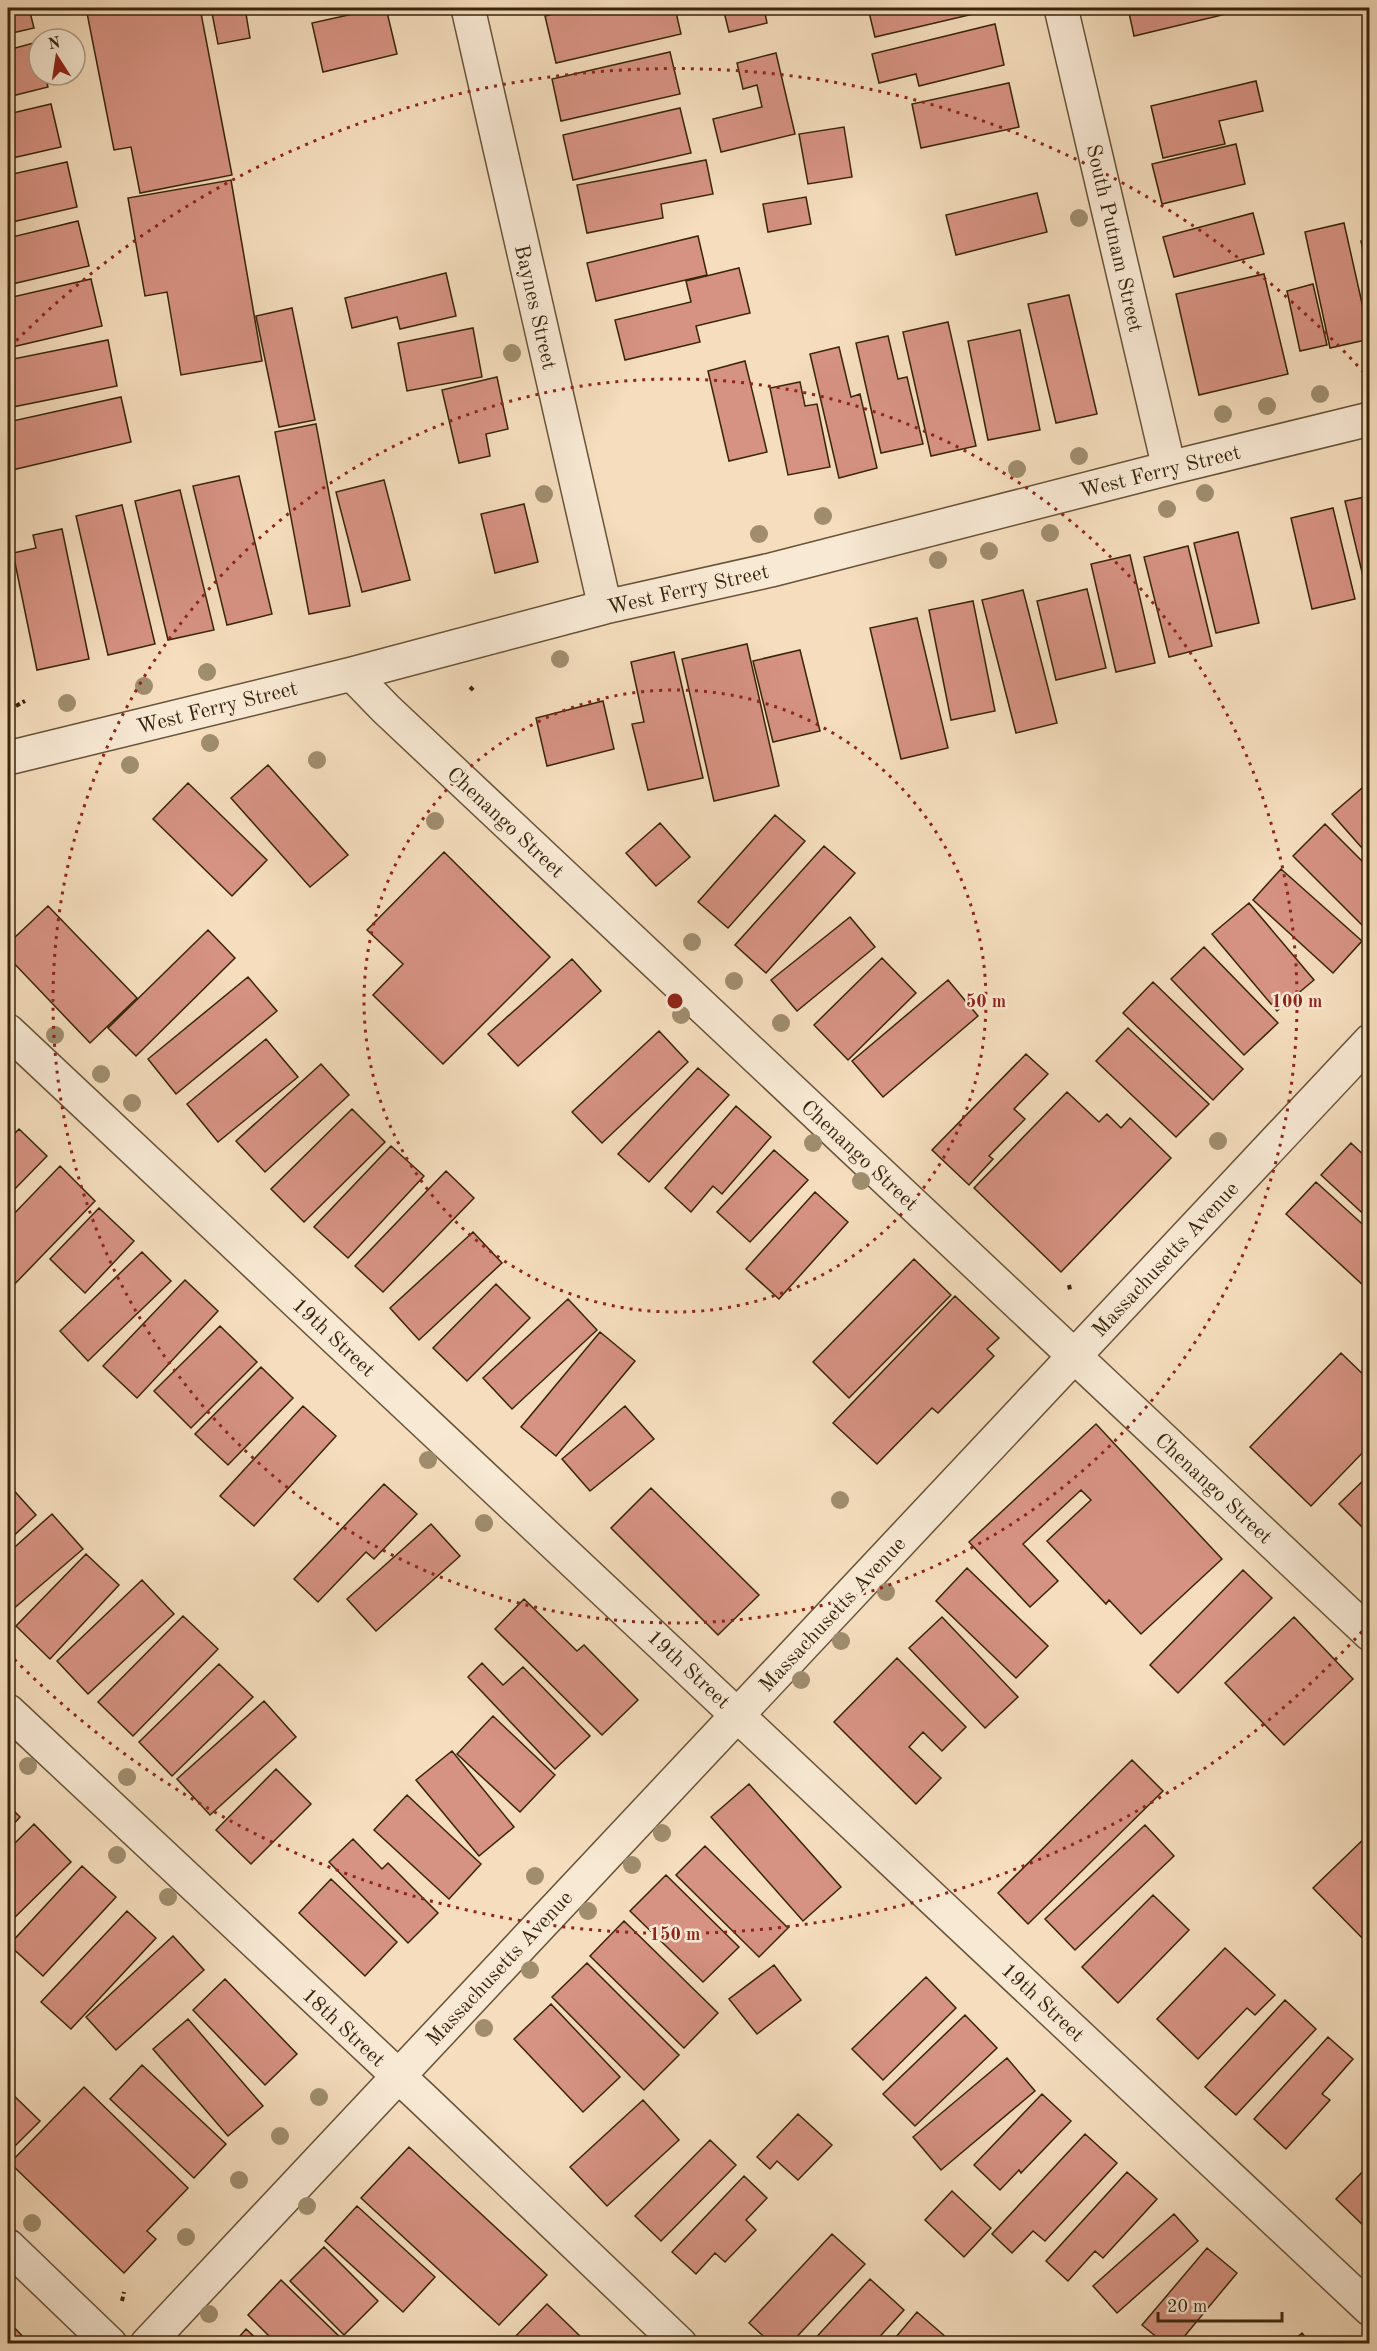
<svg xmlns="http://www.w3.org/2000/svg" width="1377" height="2351" font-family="'Old Standard TT',serif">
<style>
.building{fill:#d69282;stroke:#38250b;stroke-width:1.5}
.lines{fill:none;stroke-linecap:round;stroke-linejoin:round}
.minor-casing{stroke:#675338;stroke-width:36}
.path{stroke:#38250b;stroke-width:4;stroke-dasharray:4.5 3;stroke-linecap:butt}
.minor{stroke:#f8e9d4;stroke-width:33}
.tree{fill:#9f8d6e}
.ring{fill:none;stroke:#8f2418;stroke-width:3;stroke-dasharray:3 6}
.labels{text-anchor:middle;stroke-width:5;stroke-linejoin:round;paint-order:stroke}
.street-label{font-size:21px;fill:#38250b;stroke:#f8e9d4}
.centre{fill:#8f2418;stroke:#f8e9d4;stroke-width:3}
.ring-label{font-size:18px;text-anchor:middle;font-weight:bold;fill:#8f2418;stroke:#f8e9d4;stroke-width:5;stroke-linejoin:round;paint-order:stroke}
</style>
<rect width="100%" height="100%" fill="#f5ddbd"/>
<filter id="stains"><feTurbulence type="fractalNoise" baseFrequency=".00333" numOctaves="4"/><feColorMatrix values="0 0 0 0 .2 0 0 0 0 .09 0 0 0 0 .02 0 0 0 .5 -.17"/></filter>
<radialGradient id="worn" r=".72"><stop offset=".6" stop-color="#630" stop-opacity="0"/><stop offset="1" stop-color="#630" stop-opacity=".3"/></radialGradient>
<!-- building -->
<path class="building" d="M8,8H29L34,28L8,34Z
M86,8H200L232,175L140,193L131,147L114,150Z
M211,8H245L250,38L218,44Z
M380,8H386L397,54L323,72L312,23Z
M578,8H675L681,34L556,63L545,16Z
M723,8H764L767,23L729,32Z
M868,8H981L982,12L875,37Z
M1128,8H1220L1222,15L1134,36Z
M995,24L1004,65L919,86L916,74L879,83L872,54Z
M37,42L39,75H45L48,87L8,97V50Z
M670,52L680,94L561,121L552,79Z
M776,53L795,134L721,152L713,119L762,107L757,85L743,89L737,63Z
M1256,81L1263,111L1219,121L1225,144L1163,158L1151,106Z
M1009,83L1019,127L921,148L912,104Z
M51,104L61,147L8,159V114Z
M680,108L691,153L573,180L563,135Z
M844,127L852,177L808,184L799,134Z
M1236,144L1245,184L1162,204L1152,164Z
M706,160L713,194L661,204L663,218L587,233L577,185Z
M67,162L77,207L8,223V175Z
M231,180L262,361L181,375L167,292L145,296L128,198Z
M1037,193L1047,232L956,255L946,215Z
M806,197L811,224L768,232L763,204Z
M1253,213L1264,254L1174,277L1163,237Z
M78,221L89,266L8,285V238Z
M1344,223L1370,339L1330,348L1305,232Z
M698,236L707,275L596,301L587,263Z
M1370,239V285L1361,241Z
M739,268L750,313L696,326L700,342L625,360L615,320L691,302L686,281Z
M446,273L456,316L400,329L397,317L352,328L345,298Z
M1264,274L1288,374L1199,395L1176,294Z
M91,279L102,326L8,348V298Z
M1313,284L1327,345L1300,351L1287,291Z
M1069,295L1097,414L1056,423L1028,304Z
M292,308L315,420L279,427L256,316Z
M948,322L976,446L931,456L903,332Z
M473,328L482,377L407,391L398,343Z
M1020,330L1040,430L988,440L968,341Z
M888,336L898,379L907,377L923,444L881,453L856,343Z
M108,340L117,386L8,408V360Z
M839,347L851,397L860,394L877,468L839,478L810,354Z
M745,361L767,452L729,461L708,371Z
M497,377L508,429L486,434L490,456L459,463L442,390Z
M800,382L805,406L817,404L830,467L788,475L770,388Z
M121,397L131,442L8,471V422Z
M316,424L350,606L309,614L275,432Z
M239,476L272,614L227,625L193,486Z
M384,480L410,580L362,592L336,492Z
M180,490L214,630L168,640L135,501Z
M1370,496V592L1367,593L1345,501Z
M524,504L538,562L495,573L481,514Z
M122,505L155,644L108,655L76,516Z
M1333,508L1355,599L1312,609L1291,518Z
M62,529L89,659L37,670L13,553L36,548L33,535Z
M1238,532L1259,623L1216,633L1194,543Z
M1188,546L1212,646L1169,657L1144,557Z
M1130,555L1155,663L1116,672L1091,564Z
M1087,589L1106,668L1056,680L1037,601Z
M1023,590L1057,723L1016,733L982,600Z
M973,601L995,711L951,720L929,610Z
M917,618L948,748L901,759L870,628Z
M747,644L779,786L714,801L682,659Z
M800,650L820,731L773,742L753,661Z
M674,652L703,778L648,790L632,724L644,722L631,662Z
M603,701L614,749L547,766L536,718Z
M268,765L348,855L310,887L231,798Z
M1369,782L1370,783V857L1332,814Z
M188,783L267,860L232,896L153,819Z
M775,815L805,841L728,928L698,902Z
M660,823L690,857L656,886L626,853Z
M1325,824L1370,869L1368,931L1293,856Z
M824,846L855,873L766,973L735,945Z
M444,852L550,957L443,1064L373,995L403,964L367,930Z
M1281,869L1362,941L1333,973L1253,900Z
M1249,903L1314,980L1277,1011L1212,934Z
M48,906L137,998L90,1043L8,957V934L13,939Z
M850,917L875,947L797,1011L771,980Z
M208,930L235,958L136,1056L108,1028Z
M1204,947L1278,1023L1244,1055L1171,979Z
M882,958L916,993L848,1060L814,1025Z
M572,959L601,991L518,1066L488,1034Z
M248,977L277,1011L176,1094L148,1059Z
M948,980L978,1016L883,1097L852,1061Z
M1153,982L1243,1069L1213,1100L1123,1013Z
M1128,1028L1209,1104L1176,1137L1096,1061Z
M659,1031L688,1062L602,1143L572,1112Z
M266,1039L298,1077L218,1142L187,1104Z
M1026,1054L1048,1074L1014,1109L1025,1119L989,1156L993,1159L969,1185L932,1150Z
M321,1064L349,1095L265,1172L236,1141Z
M698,1068L729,1095L649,1182L618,1154Z
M1067,1092L1099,1122L1107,1114L1121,1128L1130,1118L1171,1158L1061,1272L974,1188Z
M736,1106L771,1137L722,1194L713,1186L691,1212L665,1188Z
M352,1109L385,1142L304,1222L271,1189Z
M19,1129L47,1156L8,1196V1140Z
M1370,1136V1149L1363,1142Z
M1351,1143L1370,1161V1220L1321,1175Z
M391,1146L424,1176L348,1258L314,1227Z
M774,1150L808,1180L750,1242L717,1212Z
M60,1166L95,1201L8,1291V1220Z
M446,1171L474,1198L383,1292L355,1266Z
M1316,1182L1370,1231V1283L1365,1287L1286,1214Z
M815,1192L848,1222L779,1299L746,1269Z
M99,1208L134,1241L85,1293L50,1259Z
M473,1232L502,1263L419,1340L390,1308Z
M142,1252L171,1281L88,1361L60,1331Z
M914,1259L951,1295L849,1398L813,1362Z
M185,1280L218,1311L137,1398L103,1366Z
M496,1284L530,1318L467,1381L433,1348Z
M955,1296L999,1338L987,1349L994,1356L938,1413L932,1408L877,1464L833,1423Z
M568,1299L597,1330L512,1409L483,1378Z
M220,1326L257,1362L191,1428L154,1391Z
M600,1332L635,1361L556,1456L521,1427Z
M1341,1353L1370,1381V1445L1311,1506L1250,1447Z
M261,1367L293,1398L228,1465L195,1434Z
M303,1406L336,1436L254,1526L220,1496Z
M625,1406L654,1439L590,1491L562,1459Z
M1096,1424L1222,1559L1141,1634L1109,1600L1106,1604L1047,1541L1091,1500L1081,1490L1023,1544L1058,1581L1030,1607L969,1542Z
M1370,1474V1534H1369L1339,1504Z
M8,1484L36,1515L8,1541Z
M384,1484L417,1514L374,1559L366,1552L318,1602L294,1579Z
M651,1488L759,1595L718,1635L611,1528Z
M52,1514L83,1549L12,1610L8,1606V1553Z
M431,1524L460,1556L376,1631L347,1599Z
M86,1554L119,1585L50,1659L16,1626Z
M967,1568L1048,1646L1016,1678L936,1601Z
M1243,1570L1272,1598L1178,1693L1150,1665Z
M142,1580L174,1614L88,1694L57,1661Z
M524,1599L577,1651L584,1645L638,1700L602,1735L495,1629Z
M183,1616L218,1649L133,1736L98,1702Z
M942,1617L1018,1697L985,1728L909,1648Z
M1294,1617L1353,1679L1284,1745L1225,1683Z
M897,1658L966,1727L942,1751L923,1732L909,1747L941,1778L916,1804L834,1722Z
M482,1663L503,1685L523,1667L590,1736L555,1769L468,1677Z
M219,1664L253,1697L172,1776L139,1742Z
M264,1701L296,1737L210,1815L177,1779Z
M493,1716L555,1775L520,1812L457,1754Z
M452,1751L514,1827L479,1856L416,1780Z
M1132,1760L1163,1791L1028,1924L998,1893Z
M276,1769L311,1804L251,1864L216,1830Z
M749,1784L841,1887L803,1921L711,1817Z
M407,1795L481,1864L449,1899L374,1830Z
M8,1805L20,1817L8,1830Z
M34,1824L71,1862L8,1924V1850Z
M1145,1825L1174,1856L1075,1950L1045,1919Z
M1370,1833V1946L1313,1888Z
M353,1839L382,1869L388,1863L438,1913L408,1943L329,1862Z
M705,1846L788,1928L759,1957L676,1875Z
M82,1866L116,1897L43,1976L9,1945Z
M666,1875L739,1947L703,1982L630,1911Z
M331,1879L397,1942L365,1976L299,1913Z
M1153,1895L1189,1930L1118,2003L1082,1967Z
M127,1911L156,1938L71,2029L41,2002Z
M624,1921L718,2013L684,2048L590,1956Z
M173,1936L204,1970L116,2050L86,2017Z
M1225,1948L1275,1995L1255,2015L1247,2008L1198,2059L1157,2019Z
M587,1963L679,2055L644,2090L552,1997Z
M774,1965L801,2000L757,2034L729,1999Z
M926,1977L956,2008L883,2080L852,2049Z
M225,1979L297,2054L265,2085L193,2010Z
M1285,2000L1316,2029L1236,2115L1205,2087Z
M551,2004L620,2077L583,2112L514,2039Z
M965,2015L997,2048L915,2126L883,2094Z
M188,2019L263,2106L228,2136L153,2049Z
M1328,2037L1353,2059L1322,2094L1330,2100L1286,2149L1254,2119Z
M1007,2058L1035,2091L941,2170L913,2137Z
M142,2065L226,2144L194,2178L110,2099Z
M84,2087L188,2188L147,2231L156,2239L124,2273L10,2163Z
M8,2090L40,2121L12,2149L8,2144Z
M1042,2094L1071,2121L1021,2173L1019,2170L1000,2190L974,2165Z
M643,2100L679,2140L607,2206L570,2167Z
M798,2114L832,2145L798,2180L777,2161L770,2169L757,2157Z
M1085,2134L1117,2163L1045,2241L1033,2231L1012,2253L992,2234Z
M710,2140L736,2165L661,2241L635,2216Z
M409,2147L547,2275L499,2325L361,2198Z
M1370,2164V2228L1368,2230L1336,2199Z
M1127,2172L1157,2199L1103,2258L1095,2251L1068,2281L1046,2261Z
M744,2176L767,2198L746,2220L756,2230L725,2262L715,2253L696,2274L672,2252Z
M952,2191L991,2228L964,2257L925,2220Z
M357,2206L435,2277L403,2312L325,2241Z
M1174,2214L1198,2241L1117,2313L1093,2286Z
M832,2234L865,2264L790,2344H772L749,2323Z
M324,2247L378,2301L344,2335L290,2281Z
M1207,2248L1237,2273L1178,2344H1165L1142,2325Z
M870,2279L904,2310L873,2344H810Z
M281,2280L342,2339L337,2344H277L248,2315Z
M547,2304L581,2337L575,2344H508Z
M917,2312L947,2338L942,2344H890Z
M8,2321L30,2344H8Z
M246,2329L262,2344H233Z
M1302,2333L1311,2344H1289Z"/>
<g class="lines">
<defs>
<path id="minor" d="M468,8L605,607
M1061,8L1169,468
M352,674L386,709L1370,1634
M8,758L352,674L605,607L771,570L1169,468L1370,419
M8,1031L1370,2309
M8,1711L423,2099L680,2344
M8,2246L110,2344
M147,2344L1370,1041"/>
</defs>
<!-- minor casing -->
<use href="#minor" class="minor-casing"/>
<!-- path -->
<path class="path" d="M470,687L474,691
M16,706L25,701
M1069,1285L1070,1290
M122,2301L124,2292"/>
<!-- minor -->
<use href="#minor" class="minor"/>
</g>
<!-- trees -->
<g class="tree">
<circle cx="1079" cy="218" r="9"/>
<circle cx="512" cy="353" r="9"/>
<circle cx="1320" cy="394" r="9"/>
<circle cx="1267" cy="406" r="9"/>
<circle cx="1223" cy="414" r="9"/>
<circle cx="1079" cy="456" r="9"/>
<circle cx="1017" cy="469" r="9"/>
<circle cx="1205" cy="493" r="9"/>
<circle cx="544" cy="494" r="9"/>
<circle cx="1167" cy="509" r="9"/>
<circle cx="823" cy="516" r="9"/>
<circle cx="1050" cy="533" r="9"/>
<circle cx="759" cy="534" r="9"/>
<circle cx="989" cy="551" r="9"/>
<circle cx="938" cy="560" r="9"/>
<circle cx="560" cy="659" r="9"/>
<circle cx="207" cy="672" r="9"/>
<circle cx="144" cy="686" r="9"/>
<circle cx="67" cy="703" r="9"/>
<circle cx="210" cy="743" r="9"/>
<circle cx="317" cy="760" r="9"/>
<circle cx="130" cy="765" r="9"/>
<circle cx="435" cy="821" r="9"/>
<circle cx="692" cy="942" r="9"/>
<circle cx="734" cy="981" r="9"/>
<circle cx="681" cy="1015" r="9"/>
<circle cx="781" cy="1023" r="9"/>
<circle cx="55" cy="1035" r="9"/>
<circle cx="101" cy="1074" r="9"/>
<circle cx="132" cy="1103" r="9"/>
<circle cx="1218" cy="1141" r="9"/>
<circle cx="813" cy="1143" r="9"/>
<circle cx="861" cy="1181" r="9"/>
<circle cx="428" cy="1460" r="9"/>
<circle cx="840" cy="1500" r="9"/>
<circle cx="484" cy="1523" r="9"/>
<circle cx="886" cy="1592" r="9"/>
<circle cx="841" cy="1641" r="9"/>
<circle cx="801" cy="1680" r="9"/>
<circle cx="28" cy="1766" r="9"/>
<circle cx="127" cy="1777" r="9"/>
<circle cx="662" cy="1833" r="9"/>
<circle cx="117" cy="1855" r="9"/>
<circle cx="632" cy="1865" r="9"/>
<circle cx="535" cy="1876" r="9"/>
<circle cx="168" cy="1897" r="9"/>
<circle cx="588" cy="1911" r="9"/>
<circle cx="530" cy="1970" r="9"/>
<circle cx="484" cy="2028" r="9"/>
<circle cx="319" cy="2097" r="9"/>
<circle cx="280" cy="2136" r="9"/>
<circle cx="239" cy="2180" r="9"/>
<circle cx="307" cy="2206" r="9"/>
<circle cx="32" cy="2223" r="9"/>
<circle cx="186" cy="2237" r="9"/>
<circle cx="209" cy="2314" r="9"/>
</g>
<!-- distance rings -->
<g class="ring">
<circle cx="675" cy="1001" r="311"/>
<circle cx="675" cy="1001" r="622"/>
<path d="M1368 1625A933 933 0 0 1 10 1655M10 347A933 933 0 0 1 1368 377"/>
</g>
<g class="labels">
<!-- street labels -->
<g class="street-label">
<text transform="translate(1115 238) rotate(77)" y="7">South Putnam Street</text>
<text transform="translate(536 307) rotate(77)" y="7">Baynes Street</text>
<text transform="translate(1160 471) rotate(-14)" y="7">West Ferry Street</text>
<text transform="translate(688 589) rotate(-13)" y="7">West Ferry Street</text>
<text transform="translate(217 707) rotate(-14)" y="7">West Ferry Street</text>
<text transform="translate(506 822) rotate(43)" y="7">Chenango Street</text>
<text transform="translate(860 1155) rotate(43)" y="7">Chenango Street</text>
<text transform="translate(1165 1259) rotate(-47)" y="7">Massachusetts Avenue</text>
<text transform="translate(334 1337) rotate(43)" y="7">19th Street</text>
<text transform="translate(1214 1488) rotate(43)" y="7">Chenango Street</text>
<text transform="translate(832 1614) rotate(-47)" y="7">Massachusetts Avenue</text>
<text transform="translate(689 1669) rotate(43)" y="7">19th Street</text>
<text transform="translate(499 1968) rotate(-47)" y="7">Massachusetts Avenue</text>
<text transform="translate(1043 2002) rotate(43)" y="7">19th Street</text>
<text transform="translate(344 2027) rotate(43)" y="7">18th Street</text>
</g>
</g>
<circle cx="675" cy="1001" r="9" class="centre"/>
<g class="ring-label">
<text x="986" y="1007">50 m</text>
<text x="1297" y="1007">100 m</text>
<text x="675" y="1940">150 m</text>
</g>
<!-- margin -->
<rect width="1377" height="2351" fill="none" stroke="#f5ddbd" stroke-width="30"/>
<rect x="9" y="9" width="1359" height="2333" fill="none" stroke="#38250b" stroke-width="3"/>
<rect x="15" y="15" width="1347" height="2321" fill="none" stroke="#38250b" stroke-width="1.5"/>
<!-- north arrow -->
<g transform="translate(57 57) rotate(348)"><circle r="28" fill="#f8e9d4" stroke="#ab9b84" stroke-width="1.5"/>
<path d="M0-4.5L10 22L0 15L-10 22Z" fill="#8f2418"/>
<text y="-9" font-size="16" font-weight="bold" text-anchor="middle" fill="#38250b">N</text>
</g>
<!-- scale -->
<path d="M1158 2312v9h124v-9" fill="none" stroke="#38250b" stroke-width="3"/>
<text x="1167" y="2312" font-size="18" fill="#38250b" stroke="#f8e9d4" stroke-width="4.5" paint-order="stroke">20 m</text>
<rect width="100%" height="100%" filter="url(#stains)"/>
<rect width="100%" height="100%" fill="url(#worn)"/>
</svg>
